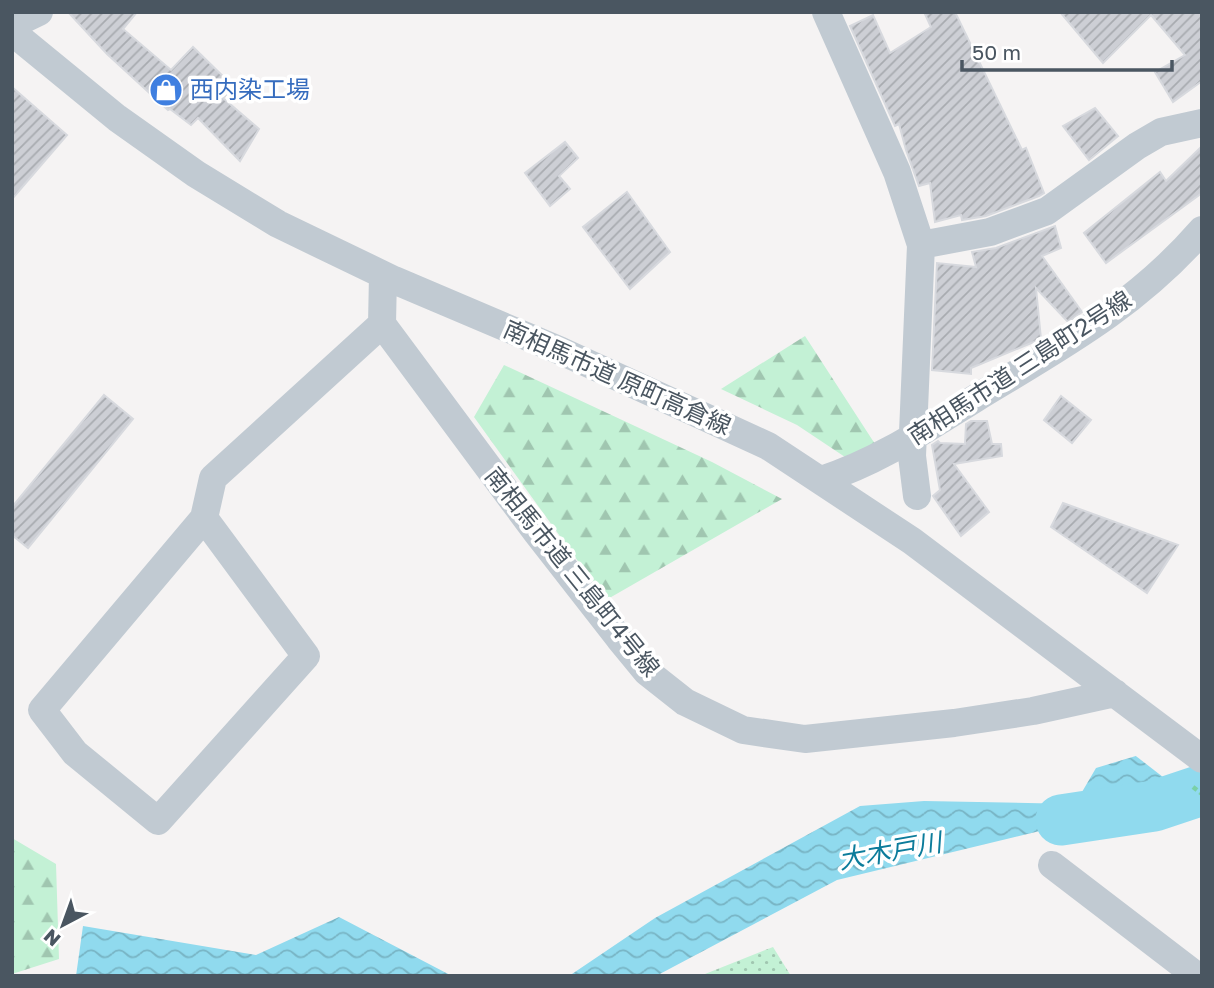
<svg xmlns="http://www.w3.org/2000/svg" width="1214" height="988" font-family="'Golos Text','Noto Sans JP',sans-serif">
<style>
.grass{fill:url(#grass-dots)}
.forest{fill:url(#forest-firs)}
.water{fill:url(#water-waves)}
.pier{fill:#f5f3f3}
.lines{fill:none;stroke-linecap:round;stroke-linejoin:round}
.river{stroke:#90daee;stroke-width:51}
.building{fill:url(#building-hatch);stroke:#d7d9de;stroke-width:2}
.path{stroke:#7ad0a6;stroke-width:4.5;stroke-dasharray:5 3.5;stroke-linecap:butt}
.minor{stroke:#c1cad2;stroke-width:28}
.labels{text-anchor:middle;stroke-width:7;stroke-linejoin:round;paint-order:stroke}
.shop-label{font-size:24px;fill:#366cbe;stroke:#fff;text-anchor:start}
.street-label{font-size:24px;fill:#4a5661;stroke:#fff}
.water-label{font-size:26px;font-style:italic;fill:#0c7c9b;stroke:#fff}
</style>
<defs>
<pattern id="grass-dots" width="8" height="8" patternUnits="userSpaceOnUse" patternTransform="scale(1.75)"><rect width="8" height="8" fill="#c3f1d5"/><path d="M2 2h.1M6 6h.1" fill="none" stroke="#a0c6b0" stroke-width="1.8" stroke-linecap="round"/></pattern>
<pattern id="forest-firs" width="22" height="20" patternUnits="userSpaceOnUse" patternTransform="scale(1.75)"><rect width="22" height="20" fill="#c3f1d5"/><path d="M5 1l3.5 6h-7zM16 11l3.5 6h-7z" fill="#a0c6b0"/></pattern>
<pattern id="water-waves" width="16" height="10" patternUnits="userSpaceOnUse" patternTransform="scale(1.75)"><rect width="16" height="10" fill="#90daee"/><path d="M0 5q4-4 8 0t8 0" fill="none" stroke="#78b4c4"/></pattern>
<pattern id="building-hatch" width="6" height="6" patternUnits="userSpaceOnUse" patternTransform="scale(1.75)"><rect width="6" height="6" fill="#cdcfd5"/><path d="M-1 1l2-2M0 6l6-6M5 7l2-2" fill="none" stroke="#a8abb0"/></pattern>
</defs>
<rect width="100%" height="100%" fill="#f5f3f3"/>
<!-- grass -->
<path class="grass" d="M773,947L791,976H700Z"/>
<!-- forest -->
<path class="forest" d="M805,336L875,444L848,459L797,425L721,389Z
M504,365L712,462L782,499L606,600L474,417Z
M12,838L56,864L59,959L12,974Z"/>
<!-- water -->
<path class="water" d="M1202,736V792L837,880L656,976H569L655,918L860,806L924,801L1075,804L1096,768Z
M339,917L452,976H76L83,926L256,955Z"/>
<!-- pier -->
<path class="pier" d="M1202,732V796L1190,798L1132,753Z"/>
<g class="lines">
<!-- river -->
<path class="river" d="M1061,820L1154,806L1202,790"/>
</g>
<!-- building -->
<path class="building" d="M68,12H137L123,29L171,70L193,47L235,88L223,98L259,129L240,161L198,118L191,125L170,109L168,110L107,54Z
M924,12H955L1022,150L1026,148L1044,193L1039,196L986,216L962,220L961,215L935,222L930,183L919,186L906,150L899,124L895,126L850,26L873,15L890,53L931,27Z
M1060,12H1202V81L1173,102L1155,72L1185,55L1151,15L1103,63Z
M12,87L67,135L12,199Z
M1095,108L1118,136L1089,160L1063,126Z
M565,142L578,158L559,176L570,189L550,206L525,173Z
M1202,146V193L1106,263L1084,233L1160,172L1166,181Z
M627,192L670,252L630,289L583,227Z
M1055,226L1061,248L1042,256L1082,312L1068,322L1036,288L1041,339L971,368V374L932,370L937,263L976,267L972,252L996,248Z
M104,395L133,419L28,548L12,535V507Z
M1061,396L1091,420L1072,443L1044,420Z
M971,421H987L992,444H1001L1002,456L954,464L989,512L961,536L933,496L940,490L932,445L938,441L940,443L965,444L966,424Z
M1063,503L1178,545L1147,593L1051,527Z"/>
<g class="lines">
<!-- path -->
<path class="path" d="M1193,787L1202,794"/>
<!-- minor -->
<path class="minor" d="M826,12L897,172L921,245L912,456L917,496
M12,25L39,12
M12,32L117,118L196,174L278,224L394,280L561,351L768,446L912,541L1202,759
M921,245L990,232L1047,211L1137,146L1161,132L1202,123
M383,275L382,324L537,533L619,638L647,672L685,702L743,730L805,739L954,723L1033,711L1115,693
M821,480C878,462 926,429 976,398C1060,347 1136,306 1202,230
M204,518L42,710L75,753L158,821L306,656L204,518L213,478L382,324
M1052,865L1197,976"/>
</g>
<!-- icons -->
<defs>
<symbol id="shop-disc" viewBox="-11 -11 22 22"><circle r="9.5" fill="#3f7fe0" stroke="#fff"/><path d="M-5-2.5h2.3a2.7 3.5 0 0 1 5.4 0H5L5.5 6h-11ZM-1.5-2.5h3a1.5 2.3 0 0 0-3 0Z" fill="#fff"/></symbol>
</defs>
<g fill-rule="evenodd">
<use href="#shop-disc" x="147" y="71" width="38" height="38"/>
</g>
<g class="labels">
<!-- shop labels -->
<g class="shop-label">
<text x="190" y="98">西内染工場</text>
</g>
<!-- street labels -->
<g class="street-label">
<text transform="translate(1020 368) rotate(-33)" y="8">南相馬市道 三島町2号線</text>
<text transform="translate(617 378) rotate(24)" y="8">南相馬市道 原町高倉線</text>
<text transform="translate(572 572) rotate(51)" y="8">南相馬市道 三島町4号線</text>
</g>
<!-- water labels -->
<g class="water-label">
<text transform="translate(890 851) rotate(-10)" y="9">大木戸川</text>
</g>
</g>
<!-- border -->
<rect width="1214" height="988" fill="none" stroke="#4a5661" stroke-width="28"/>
<!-- north arrow -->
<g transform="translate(63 925) rotate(221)" stroke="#ffffff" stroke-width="5" paint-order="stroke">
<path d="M0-5L12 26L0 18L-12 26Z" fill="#4a5661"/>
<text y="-10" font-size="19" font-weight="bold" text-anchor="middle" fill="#4a5661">N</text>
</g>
<!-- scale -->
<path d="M962 60v10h210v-10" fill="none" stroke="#4a5661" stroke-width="3.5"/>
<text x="972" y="60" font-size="21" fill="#4a5661" stroke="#ffffff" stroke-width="5" paint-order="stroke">50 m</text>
</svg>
